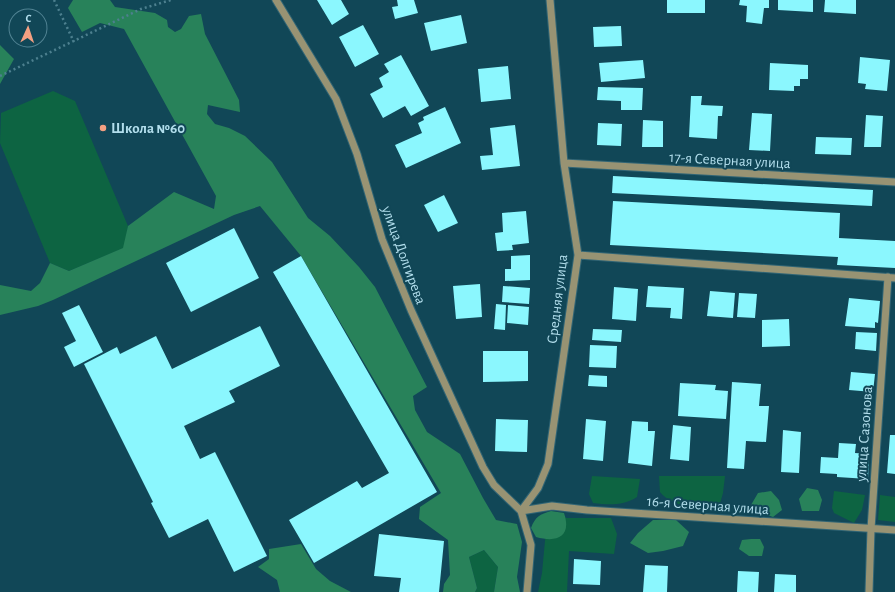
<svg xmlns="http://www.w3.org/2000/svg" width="895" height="592" font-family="'Alegreya Sans',sans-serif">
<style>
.green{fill:#0d6442}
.forest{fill:#28825a}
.building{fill:#8bf7fe}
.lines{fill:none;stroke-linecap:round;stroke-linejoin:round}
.minor-casing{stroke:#316575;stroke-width:9}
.path{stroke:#4d808f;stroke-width:2.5;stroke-dasharray:2 3;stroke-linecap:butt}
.minor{stroke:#989373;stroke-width:7}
.poi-dot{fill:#f3a082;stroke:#114757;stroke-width:1.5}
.labels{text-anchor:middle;stroke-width:4;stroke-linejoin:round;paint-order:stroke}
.poi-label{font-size:15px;font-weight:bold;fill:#b2deec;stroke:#114757;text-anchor:start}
.street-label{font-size:15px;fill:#b2deec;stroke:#114757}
</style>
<rect width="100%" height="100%" fill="#114757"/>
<!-- green -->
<path class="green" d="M53,91L75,101L128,226L124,248L69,271L50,263L0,143L1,113Z
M592,476L640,479L637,497C623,506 609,505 593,503L589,494Z
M659,476H725L723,493L719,507C698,507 674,509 660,492Z
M834,491L865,495L862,510L854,523L834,513L832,508Z
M880,495L895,497V522L878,520Z
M556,514L567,518H611L617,534L614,554L569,551L567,592H538L542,573L547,519Z
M484,550L498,567L494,592H475L477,588L469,557Z"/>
<!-- forest -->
<path class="forest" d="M73,0H110L115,7L155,13L167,20L168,27L175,32L181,29L189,16L201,14L205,34L239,100L240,112L208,105L207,114L215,124L229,128L245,136L272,162L308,218L330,236L359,267L375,287L427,387L413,396L415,410L427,432L460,454L483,498L496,520L517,524L522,542L517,577L520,592H494L498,567L484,550L469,557L477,588L475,592H443L444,584L450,575L448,540L419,519L420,507L441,493L301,256L260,206L234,215L53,300L38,306L0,315V285L31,291L40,283L50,263L69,271L123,248L128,226L174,192L214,209L216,196L124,29L100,23L82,32L68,8Z
M0,45L14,59L0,84Z
M807,488L818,490L822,500L819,511H802L799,499Z
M771,491L779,500L782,510L773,517L757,511L751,505L758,493Z
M551,511L564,513C572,537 557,543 536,537L531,528C535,517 540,514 551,511Z
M653,520H676L689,532L683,546L663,551L648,553L630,543L638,533Z
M751,539H760L764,547L762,556H749L739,549L742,540Z
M301,544L316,569L330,581L351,592H280L277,580L258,567L269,559V549Z"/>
<!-- building -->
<path class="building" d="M317,0H341L349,14L332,25Z
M397,0H414L418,13L395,19L392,7L398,6Z
M667,0H705V13H667Z
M740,0H769V8H764L762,24L746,22L747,6L739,5Z
M778,0H813V12L778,10Z
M825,0H856V14L824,12Z
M461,15L467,43L431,51L424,23Z
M363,25L379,54L355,67L339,37Z
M621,26L622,46L594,47L593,27Z
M401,55L429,106L411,116L405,106L383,118L370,94L383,87L379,78L389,72L384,64Z
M860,57L890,60L887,91L865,89L866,84L858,83Z
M643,60L645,78L601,82L599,63Z
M770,63L808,65V79H800V86H794V91L769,90Z
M508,66L511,99L481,102L478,69Z
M598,87L643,88L642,110H621V101L597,100Z
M691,96H702L701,105L723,106L722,116H718L717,139L689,137Z
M445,107L461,143L406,168L395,145L422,133L418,123L424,120L423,117Z
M752,113L772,114L770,151L749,150Z
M866,115L883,116L881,147H864Z
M643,120L663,121V147H642Z
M598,123L622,124L621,146L597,145Z
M515,125L520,166L482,170L480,156L493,155L490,128Z
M816,137L852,138L851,155L815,154Z
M613,176L873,190L872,206L612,193Z
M444,195L458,223L438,232L424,205Z
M613,201L840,213L839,238L895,241V268L837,265L838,257L610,245Z
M526,211L529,243L512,245L513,250L497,251L495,233L503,232L502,213Z
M234,228L259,278L191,312L166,263Z
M530,255V280L505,281V269H511V256Z
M301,256L437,492L314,563L289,520L357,481L362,488L389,473L273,272Z
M480,284L482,317L456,319L453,286Z
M503,286L530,288L529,304L502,302Z
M648,286L684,288L682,319L670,318L671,308L646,307Z
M614,287L638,289L636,321L612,319Z
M710,291L735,293L733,318L707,316Z
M739,293L757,294L755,318L737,317Z
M849,298L880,301L878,323L875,322V328L845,326Z
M496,304L506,305L505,330L494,329Z
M79,305L103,352L74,367L64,347L76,341L62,313Z
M508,305L529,307L528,325L507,323Z
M789,319L790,346L762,347V320Z
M260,326L280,366L229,391L235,402L184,426L200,459L215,452L267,556L234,572L208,519L169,538L151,503L153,502L84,364L117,347L120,354L156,336L172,369Z
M593,329L622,330L621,342L592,340Z
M856,332L877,333L876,351L855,349Z
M590,345L617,346L616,368L589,367Z
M483,351H528V381L483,382Z
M851,372L875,374L873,392L849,390Z
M589,375L607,376V387L588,386Z
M732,382L761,384L759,406H769L766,442L746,441L744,469L727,468Z
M680,383L716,385L715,390L728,391L726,419L678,416Z
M496,419L528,420L527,452L495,451Z
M586,419L606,421L603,461L583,459Z
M632,421L648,422V431H655L652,466L628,463Z
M673,425L691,427L689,461L670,459Z
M783,430L801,432L799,473L781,472Z
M890,435H895V474L887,473Z
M839,443L856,444L855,453L869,454L868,479L837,477V474L820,473L821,457L838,458Z
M379,534L444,541L439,592H399L401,578L374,576Z
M574,559L601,561L600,585L573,584Z
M645,565L668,566L667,592H643Z
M738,571L759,572L758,592H737Z
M775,574L796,575V592H774Z"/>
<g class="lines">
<defs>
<path id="minor" d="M276,0L336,99L357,154L382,239L411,310L483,467L494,485L521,511L531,545L527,592
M564,163L895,182
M578,255L895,278
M521,511L538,488L548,464L578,255L564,163L550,0
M521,511L552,506L587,510L895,530
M869,592L871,529L888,277"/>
</defs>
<!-- minor casing -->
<use href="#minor" class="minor-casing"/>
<!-- path -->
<path class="path" d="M54,0L74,42
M0,76L141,9L171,0"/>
<!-- minor -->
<use href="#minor" class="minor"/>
</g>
<!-- markers -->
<circle class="poi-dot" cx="103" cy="128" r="4"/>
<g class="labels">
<!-- poi labels -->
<g class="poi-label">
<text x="111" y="133">Школа №60</text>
</g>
<!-- street labels -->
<g class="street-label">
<text transform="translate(730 160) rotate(3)" y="5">17-я Северная улица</text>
<text transform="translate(404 255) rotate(70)" y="5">улица Долгирева</text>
<text transform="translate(557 299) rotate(-83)" y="5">Средняя улица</text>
<text transform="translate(864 434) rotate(-86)" y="5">улица Сазонова</text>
<text transform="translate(708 505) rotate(4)" y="5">16-я Северная улица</text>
</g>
</g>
<!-- north arrow -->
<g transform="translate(28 28) rotate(3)"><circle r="19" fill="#114757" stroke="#518393"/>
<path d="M0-3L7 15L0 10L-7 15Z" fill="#f3a082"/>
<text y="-6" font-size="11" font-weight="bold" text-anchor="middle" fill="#b2deec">С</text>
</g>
</svg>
